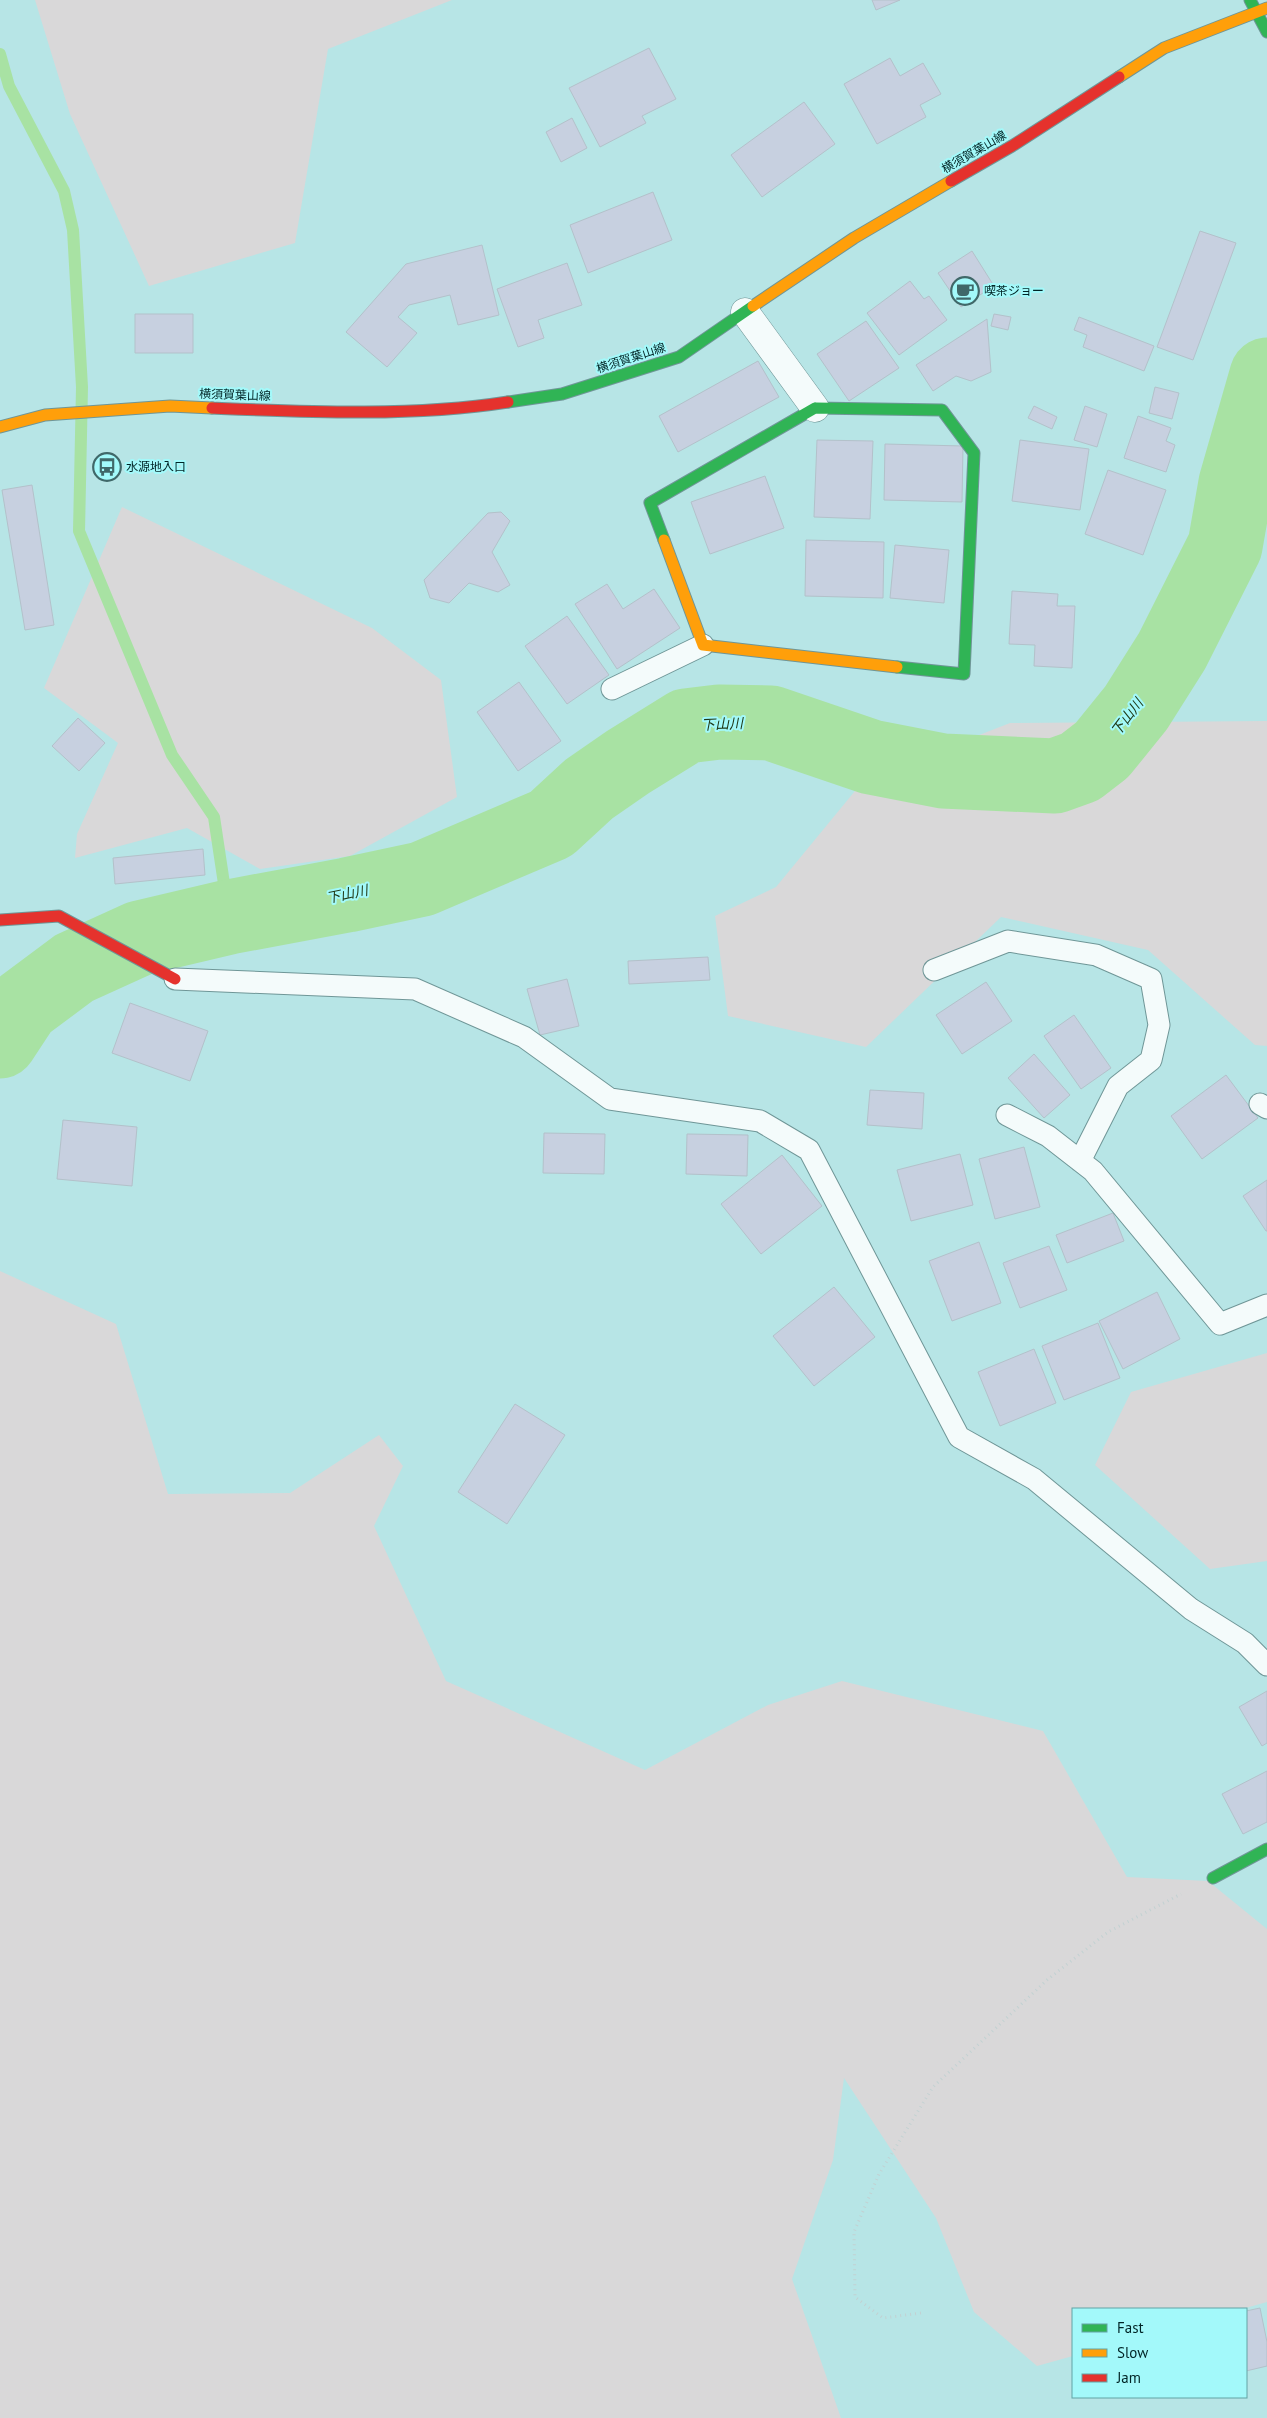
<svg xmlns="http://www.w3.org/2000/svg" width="1267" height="2418" font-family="'PT Sans','Noto Sans JP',sans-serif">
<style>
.green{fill:#d9d8d9}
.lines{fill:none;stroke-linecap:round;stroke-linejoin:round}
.stream{stroke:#a8e2a3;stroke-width:12}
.river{stroke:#a8e2a3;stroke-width:75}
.building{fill:#c7d0e0;stroke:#b3c1ca}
.lane-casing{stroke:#6f9697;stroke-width:23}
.street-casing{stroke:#6f9697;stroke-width:29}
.fast-casing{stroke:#6f9697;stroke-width:13}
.slow-casing{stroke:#6f9697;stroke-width:13}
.jam-casing{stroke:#6f9697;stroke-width:13}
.path{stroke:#c2d1d2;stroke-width:3;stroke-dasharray:1 4;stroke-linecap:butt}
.lane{stroke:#f4fbfb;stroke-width:21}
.street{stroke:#f4fbfb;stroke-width:28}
.fast{stroke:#30b455;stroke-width:11}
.slow{stroke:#ff9f0a;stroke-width:11}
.jam{stroke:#e5322d;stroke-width:11}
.labels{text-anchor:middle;stroke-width:4;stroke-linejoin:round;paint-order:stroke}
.street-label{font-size:12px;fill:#002425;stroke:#a3f9fa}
.poi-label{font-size:12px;fill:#002425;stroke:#a3f9fa;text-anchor:start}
.water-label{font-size:14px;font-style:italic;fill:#1e3613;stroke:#a3f9fa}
</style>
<rect width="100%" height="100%" fill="#b7e5e6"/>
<!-- green -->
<path class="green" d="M35,0H452L328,49L295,243L149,286L70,114Z
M122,507L372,628L441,680L457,797L350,856L260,869L187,828L75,858L77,834L118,743L44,688Z
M1267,721V1046L1255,1045L1148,950L1001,917L866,1047L728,1016L715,916L776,887L864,780L1010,723Z
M0,1271L116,1324L168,1494L290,1493L379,1435L403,1466L374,1526L446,1681L645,1770L768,1705L842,1681L1043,1731L1127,1877L1208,1881L1267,1929V2302L1242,2309H1073V2356L1037,2366L974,2312L936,2218L844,2078L833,2160L792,2279L841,2418H0Z
M1267,1353V1561L1210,1569L1095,1465L1131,1392Z"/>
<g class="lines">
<!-- stream -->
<path class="stream" d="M0,54L9,86L64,191L73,230L82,387L79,531L172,755L214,817L229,917"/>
<!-- river -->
<path class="river" d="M0,1041L23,1006L74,968L140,938L229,917L347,895L422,879L551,824L589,789L628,762L686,726L719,722L771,723L871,757L943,771L1055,776L1080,767L1102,750L1136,708L1172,651L1225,546L1236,483L1267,375"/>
</g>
<!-- building -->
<path class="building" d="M872,0H900L876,10Z
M649,48L676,99L642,116L646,123L600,147L569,88Z
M890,58L900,76L923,63L941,94L920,105L926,117L877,144L844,84Z
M804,102L835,144L762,197L731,155Z
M572,118L587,148L561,162L546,132Z
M653,192L672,240L588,273L570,225Z
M1200,231L1236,243L1193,360L1157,347Z
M482,245L499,315L458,325L450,295L409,305L398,317L417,333L387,367L346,332L406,264Z
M972,251L994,286L961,307L938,273Z
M567,263L582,305L538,320L544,338L518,347L497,289Z
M910,281L924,299L929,296L947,320L899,355L867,313Z
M135,314H193V353H135Z
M994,314L1011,317L1008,330L991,326Z
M1079,317L1154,346L1144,371L1083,347L1087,335L1074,330Z
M987,319L991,372L971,381L956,376L933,391L916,365Z
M866,321L899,368L849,401L817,354Z
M758,361L779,397L678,452L659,416Z
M1155,387L1179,393L1172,419L1149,413Z
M1034,406L1057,417L1052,429L1028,418Z
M1085,406L1107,414L1097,447L1074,440Z
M1138,416L1171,428L1166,441L1175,445L1166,472L1124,458Z
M817,440L873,441L870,519L814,517Z
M1020,440L1089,449L1080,510L1012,501Z
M885,444L963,446L962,502L884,500Z
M1108,470L1166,490L1143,555L1085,534Z
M765,476L784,528L710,554L691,502Z
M32,485L54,625L25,630L2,490Z
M501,512L510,521L492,552L510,585L498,592L469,583L449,603L430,598L424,580L488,513Z
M806,540L884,542L883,598L805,596Z
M895,545L949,550L944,603L890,598Z
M607,584L623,609L654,589L680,628L617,669L575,604Z
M1012,591L1058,594L1057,606H1075L1072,668L1034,666L1035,645L1009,644Z
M567,616L609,675L567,704L525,646Z
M519,682L561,741L518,771L477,712Z
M78,718L105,743L79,771L52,746Z
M203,849L205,875L115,884L113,858Z
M708,957L710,980L629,984L628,961Z
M567,979L579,1026L540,1035L527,989Z
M986,982L1012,1021L962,1054L936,1015Z
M130,1003L208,1031L190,1081L112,1053Z
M1074,1015L1111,1068L1081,1089L1044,1036Z
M1034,1054L1070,1095L1044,1118L1008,1078Z
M1226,1075L1258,1118L1202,1159L1171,1116Z
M870,1090L924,1093L922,1129L867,1125Z
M63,1120L137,1127L132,1186L57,1179Z
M544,1133L605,1134L604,1174L543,1173Z
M687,1134L748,1135L747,1176L686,1174Z
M1024,1147L1040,1207L995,1219L979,1159Z
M960,1154L973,1205L911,1221L897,1170Z
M782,1155L822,1206L761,1254L721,1204Z
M1267,1180V1231H1266L1243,1196Z
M1113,1213L1124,1241L1067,1263L1056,1235Z
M979,1242L1001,1303L952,1321L929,1261Z
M1049,1246L1067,1290L1020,1308L1003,1263Z
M834,1287L875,1337L814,1386L773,1336Z
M1157,1292L1180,1339L1123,1369L1099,1321Z
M1098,1323L1120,1378L1064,1400L1042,1346Z
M1034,1349L1056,1403L1000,1426L978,1372Z
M515,1404L565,1435L507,1524L458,1492Z
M1267,1691V1743L1262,1746L1239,1707Z
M1267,1771V1822L1243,1834L1222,1794Z
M1260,2308L1267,2342V2366L1246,2371V2311Z"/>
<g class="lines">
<defs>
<path id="lane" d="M612,689L703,645
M934,970L1008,941L1096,955L1151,979L1159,1025L1151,1060L1118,1086L1080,1161
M175,979L415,989L524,1037L610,1099L760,1121L809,1150L959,1437L1034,1479L1191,1609L1245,1643L1267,1665
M1260,1104L1267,1108
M1007,1115L1048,1136L1093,1171L1220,1324L1267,1305"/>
<path id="street" d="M745,312L815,408"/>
<path id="fast" d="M1250,0L1267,32
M508,402L562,394L679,357L753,306
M815,408L942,410L974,453L964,674L897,667
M664,540L650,503L815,408
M1213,1878L1267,1849"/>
<path id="slow" d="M1119,77L1164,48L1267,8
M753,306L854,238L951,181
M0,427L45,415L170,406L212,408
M664,540L703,645L897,667"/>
<path id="jam" d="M951,181L1012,146L1119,77
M212,408C308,412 412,417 508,402
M0,920L59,916L175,979"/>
</defs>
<!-- lane casing -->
<use href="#lane" class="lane-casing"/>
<!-- street casing -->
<use href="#street" class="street-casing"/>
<!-- fast casing -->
<use href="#fast" class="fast-casing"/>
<!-- slow casing -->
<use href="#slow" class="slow-casing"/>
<!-- jam casing -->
<use href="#jam" class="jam-casing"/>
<!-- path -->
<path class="path" d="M921,2313L883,2318L855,2297L854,2232L879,2174L933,2087L1047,1980L1108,1932L1181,1894"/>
<!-- lane -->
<use href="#lane" class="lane"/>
<!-- street -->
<use href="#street" class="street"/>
<!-- fast -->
<use href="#fast" class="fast"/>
<!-- slow -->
<use href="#slow" class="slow"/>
<!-- jam -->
<use href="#jam" class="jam"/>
</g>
<!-- icons -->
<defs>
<symbol id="cafe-ring" viewBox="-11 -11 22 22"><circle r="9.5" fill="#a3f9fa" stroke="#406869" stroke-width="1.5"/><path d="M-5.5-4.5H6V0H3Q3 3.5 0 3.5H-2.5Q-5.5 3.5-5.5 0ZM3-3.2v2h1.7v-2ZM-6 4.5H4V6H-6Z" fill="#406869"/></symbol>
<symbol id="bus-ring" viewBox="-11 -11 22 22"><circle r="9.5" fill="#a3f9fa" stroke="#406869" stroke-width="1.5"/><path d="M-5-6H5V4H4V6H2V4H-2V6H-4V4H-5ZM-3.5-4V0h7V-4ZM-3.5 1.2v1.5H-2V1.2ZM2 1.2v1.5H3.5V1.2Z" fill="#406869"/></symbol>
</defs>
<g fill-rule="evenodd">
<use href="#cafe-ring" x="949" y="275" width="32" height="32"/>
<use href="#bus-ring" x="91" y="451" width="32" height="32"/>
</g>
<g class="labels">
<!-- street labels -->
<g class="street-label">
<text transform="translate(974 152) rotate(-30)" y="4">横須賀葉山線</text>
<text transform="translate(631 358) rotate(-18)" y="4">横須賀葉山線</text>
<text transform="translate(235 395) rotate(2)" y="4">横須賀葉山線</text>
</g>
<!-- poi labels -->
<g class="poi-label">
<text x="984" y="295">喫茶ジョー</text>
<text x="126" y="471">水源地入口</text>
</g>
<!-- water labels -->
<g class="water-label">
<text transform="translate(1127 717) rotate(-53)" y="5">下山川</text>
<text transform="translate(722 724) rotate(-3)" y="5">下山川</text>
<text transform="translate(347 894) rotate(-12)" y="5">下山川</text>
</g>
</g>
<!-- legend -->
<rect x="1072" y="2308" width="175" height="90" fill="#a3f9fa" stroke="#62a4a5"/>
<rect x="1082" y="2324" width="25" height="8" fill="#30b455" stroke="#62a4a5"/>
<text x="1117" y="2333" font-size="15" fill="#002425">Fast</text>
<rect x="1082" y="2349" width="25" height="8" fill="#ff9f0a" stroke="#62a4a5"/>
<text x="1117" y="2358" font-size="15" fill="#002425">Slow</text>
<rect x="1082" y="2374" width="25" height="8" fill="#e5322d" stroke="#62a4a5"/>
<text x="1117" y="2383" font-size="15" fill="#002425">Jam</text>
</svg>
